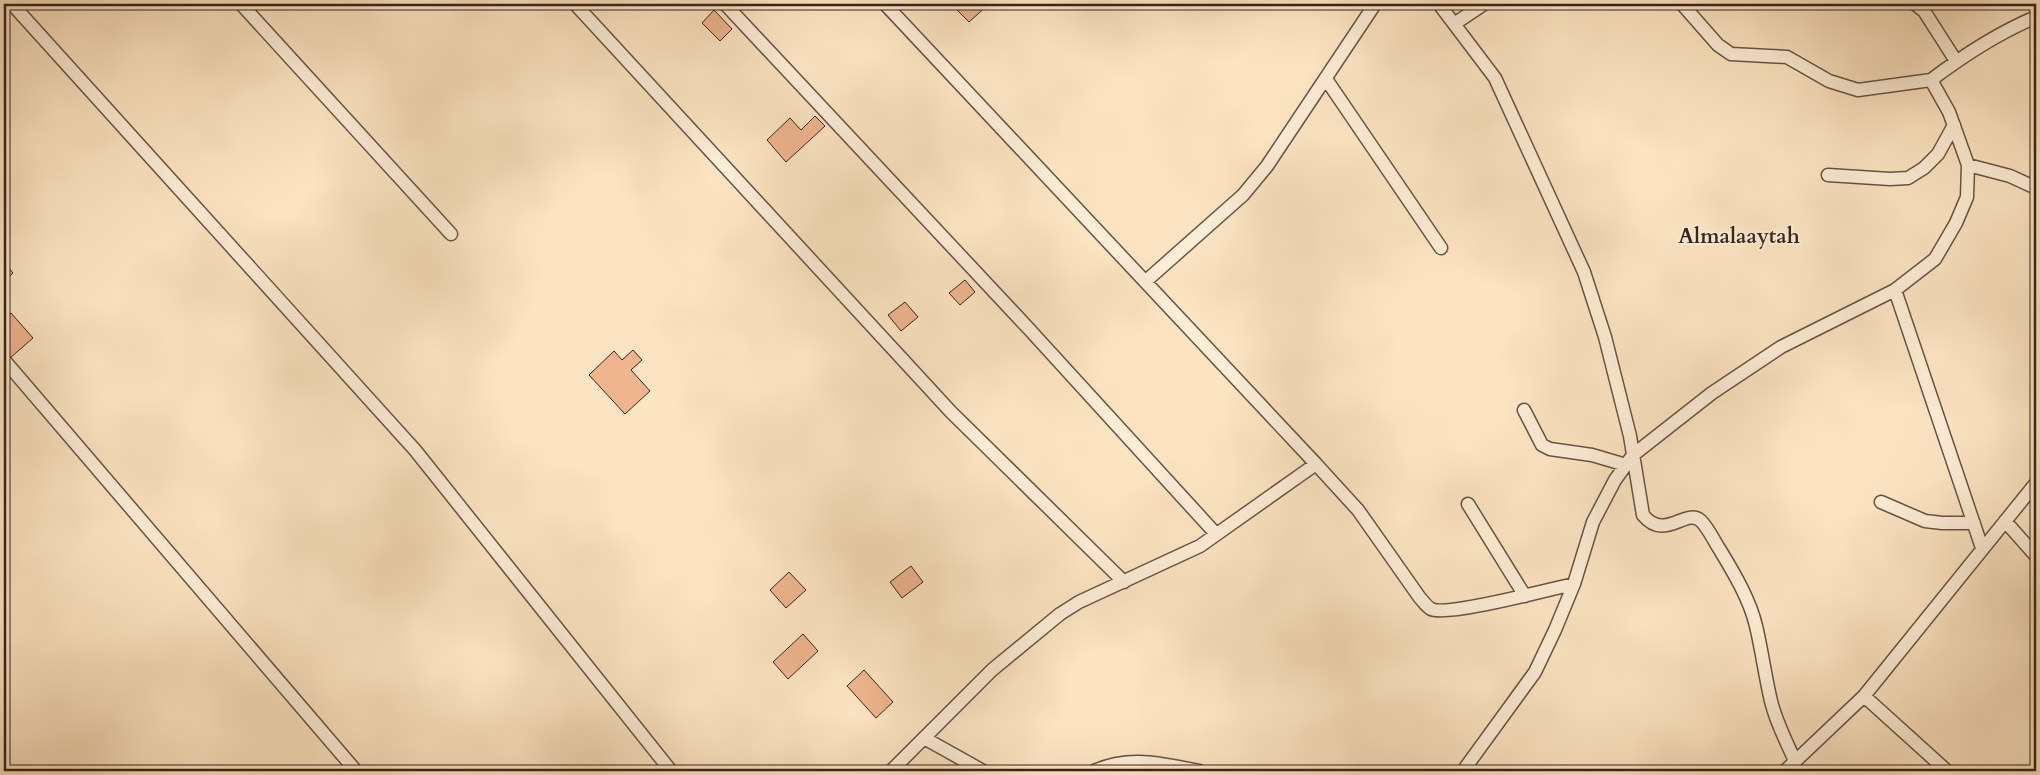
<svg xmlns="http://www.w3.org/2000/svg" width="2040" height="775" font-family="Cardo,serif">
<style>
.building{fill:#eeb58e;stroke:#38231b}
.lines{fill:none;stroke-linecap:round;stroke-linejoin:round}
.minor-casing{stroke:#695345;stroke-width:15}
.minor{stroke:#fdedd7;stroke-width:12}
.labels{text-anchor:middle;stroke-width:4;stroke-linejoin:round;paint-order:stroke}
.district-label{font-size:21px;font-weight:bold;fill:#38231b;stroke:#fdedd7}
</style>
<rect width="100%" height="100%" fill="#fce4c2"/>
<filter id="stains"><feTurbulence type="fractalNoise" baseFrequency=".004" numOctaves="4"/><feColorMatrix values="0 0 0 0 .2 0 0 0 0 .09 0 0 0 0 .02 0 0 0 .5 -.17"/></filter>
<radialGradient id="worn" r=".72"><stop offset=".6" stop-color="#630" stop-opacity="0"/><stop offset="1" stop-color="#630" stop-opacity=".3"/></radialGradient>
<!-- building -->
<path class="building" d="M951,4H989L969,22Z
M714,10L732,29L720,41L702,23Z
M815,116L825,126L786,162L767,140L790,118L801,130Z
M4,262L13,273L4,281Z
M965,280L975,292L960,305L949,293Z
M905,302L918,317L901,331L888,315Z
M11,313L33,338L10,358L4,350V319Z
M633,350L642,360L631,370L650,391L625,414L589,375L614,351L622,360Z
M911,566L923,582L902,598L890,582Z
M789,572L806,590L786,608L770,590Z
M803,634L818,651L788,679L773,662Z
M864,670L893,702L876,718L847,686Z"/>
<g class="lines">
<defs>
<path id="minor" d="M12,4L415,450L671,771
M241,4L451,234
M575,4L951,412L1124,582
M725,4L1029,329L1216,534
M885,4L1316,464
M1439,4L1495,78L1584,272L1605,337L1630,436L1643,515C1665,542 1686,507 1701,521C1709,529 1714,541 1720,550C1734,573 1750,600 1756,626C1762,651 1765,676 1771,701C1776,722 1786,741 1795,761
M1682,4L1718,45L1731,54L1787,57L1829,81L1858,90L1931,80
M1915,4L1924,11L1956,61
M1454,24L1484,4
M1326,79L1441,248
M1968,165L2010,176L2036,188
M1828,175L1890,179L1908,178L1924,168L1938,154L1954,125
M1146,281L1243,195L1267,166L1375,4
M1895,290L1982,548
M4,360L356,771
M1524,410L1542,445L1550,449L1592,455L1626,465
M1881,502L1925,521L1942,523H1974
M1468,504L1525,596
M2005,521L2036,556
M1864,696L1947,771
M924,738L983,771
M891,771L992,670L1060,614L1079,602L1200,546L1316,464L1358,510L1420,598C1423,601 1427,607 1431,609C1447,617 1550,589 1574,584
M1094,771C1131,755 1161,764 1199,771
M1463,771L1535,672L1555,630L1574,584L1593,522L1615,480L1633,455L1712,393L1781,347L1895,290L1935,259L1956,223L1967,197L1968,165L1949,112L1931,80C1964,55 1998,33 2036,17
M1785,771L1864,696L2036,483"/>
</defs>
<!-- minor casing -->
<use href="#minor" class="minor-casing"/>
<!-- minor -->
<use href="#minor" class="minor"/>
</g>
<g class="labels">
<!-- district labels -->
<g class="district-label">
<text x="1739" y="243">Almalaaytah</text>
</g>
</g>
<!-- margin -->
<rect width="2040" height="775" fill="none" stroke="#fce4c2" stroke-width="20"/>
<rect x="5" y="5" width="2030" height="765" fill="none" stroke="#38231b" stroke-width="2.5"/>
<rect x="10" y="10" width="2020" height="755" fill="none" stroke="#38231b"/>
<rect width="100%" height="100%" filter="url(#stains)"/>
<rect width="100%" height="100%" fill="url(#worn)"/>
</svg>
